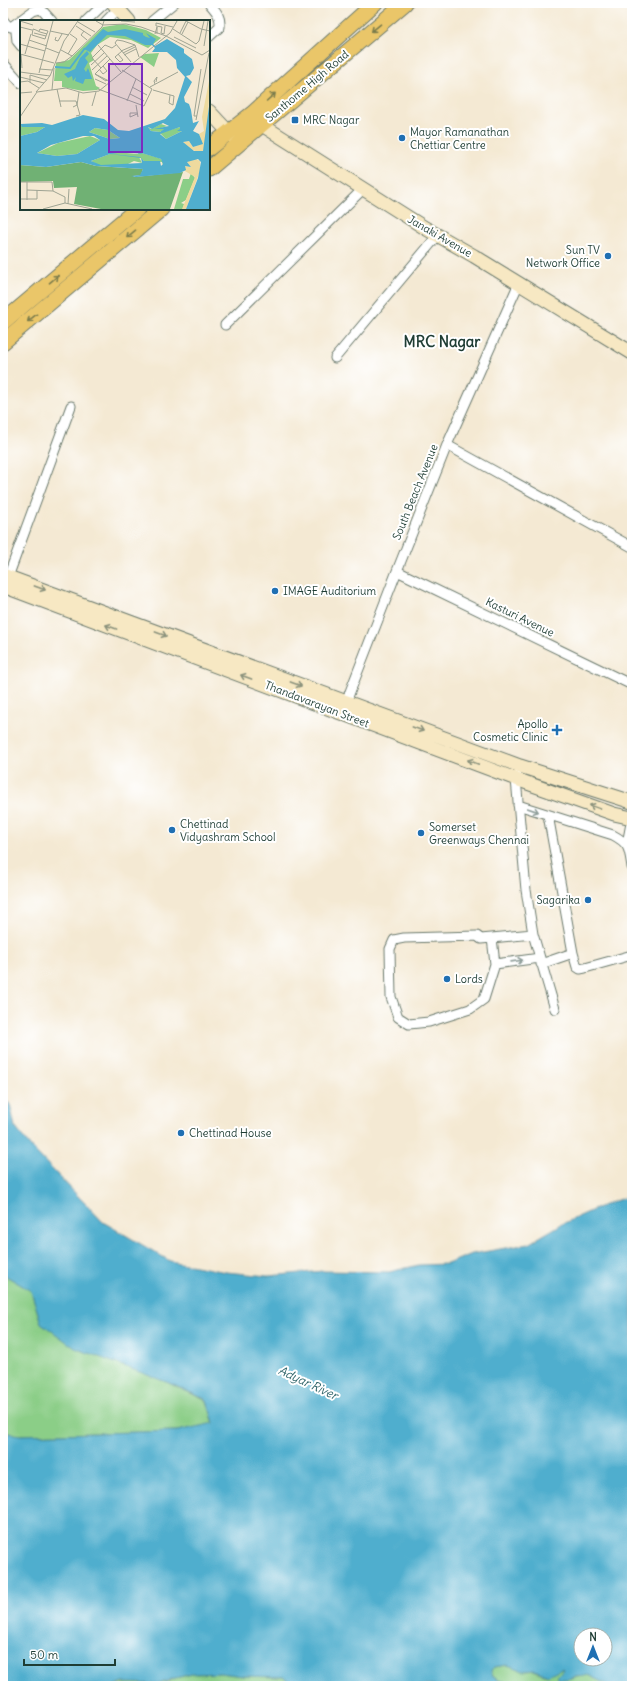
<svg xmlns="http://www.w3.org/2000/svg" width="635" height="1689" font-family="Delius,sans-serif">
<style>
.green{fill:#8bce87;stroke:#55865e}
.water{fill:#50aece;stroke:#387681;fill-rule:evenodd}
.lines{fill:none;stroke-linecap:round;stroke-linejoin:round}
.street-casing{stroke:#6a796c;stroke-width:11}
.secondary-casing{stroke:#6a796c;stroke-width:15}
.primary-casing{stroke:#6a796c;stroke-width:17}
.street{stroke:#fff;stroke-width:9}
.secondary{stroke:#f7e8c3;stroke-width:13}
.primary{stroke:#eac669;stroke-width:15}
.oneway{stroke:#7a7b4c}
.oneway2{stroke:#8b927c}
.oneway3{stroke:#8f9e9a}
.poi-dot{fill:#1f6fb2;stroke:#fff;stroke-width:1.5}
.labels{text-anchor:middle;stroke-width:4;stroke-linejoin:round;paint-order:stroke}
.street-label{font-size:11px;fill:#1f3d34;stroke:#fff}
.poi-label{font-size:11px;fill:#1f3d34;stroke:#fff;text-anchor:start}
.water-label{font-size:12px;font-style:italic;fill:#30656a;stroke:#fff}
.district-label{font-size:15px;font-weight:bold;fill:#1f3d34;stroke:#fff}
.inset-river{fill:none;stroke:#50aece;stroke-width:2}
.inset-road{fill:none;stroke:#9fa493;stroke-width:1}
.view{fill:#7b2cbf;fill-opacity:0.15;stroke:#7b2cbf;stroke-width:2}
.inset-edge{fill:none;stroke:#1f3d34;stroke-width:2}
</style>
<rect width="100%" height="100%" fill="#fff"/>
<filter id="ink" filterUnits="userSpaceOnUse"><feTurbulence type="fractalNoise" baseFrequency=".025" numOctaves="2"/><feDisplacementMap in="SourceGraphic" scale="8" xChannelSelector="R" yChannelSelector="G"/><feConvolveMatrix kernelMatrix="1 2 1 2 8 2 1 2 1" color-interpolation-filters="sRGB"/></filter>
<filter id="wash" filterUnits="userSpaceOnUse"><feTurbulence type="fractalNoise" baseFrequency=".012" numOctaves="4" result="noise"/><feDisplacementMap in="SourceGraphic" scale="16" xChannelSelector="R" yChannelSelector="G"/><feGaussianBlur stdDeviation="0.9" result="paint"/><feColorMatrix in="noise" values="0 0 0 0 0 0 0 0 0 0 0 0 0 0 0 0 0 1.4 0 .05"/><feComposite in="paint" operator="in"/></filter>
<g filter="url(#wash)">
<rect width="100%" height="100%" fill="#f4e9d3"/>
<!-- green -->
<path class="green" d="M3,1274L31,1291L41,1323L207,1401L214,1424L177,1431L20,1435L3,1432Z
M508,1665L526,1671L534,1670C552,1679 547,1672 562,1668L572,1678L588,1675L610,1686H521L494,1679L491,1670L494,1667Z
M221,1673L243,1676L284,1677L296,1685H311L319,1681H332L352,1685L362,1683L367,1686H113L124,1683L138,1682L147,1685L168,1682L175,1678L192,1674Z"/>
<!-- water -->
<path class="water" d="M3,1099L10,1104L15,1127L30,1146L103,1222L170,1261L226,1272L268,1276L323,1271L389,1272L419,1265L447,1264L472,1254L528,1244L560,1225L604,1205L632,1195V1686H610L588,1675C583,1677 580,1676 575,1677C569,1678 566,1680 559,1679L557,1677L563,1669L562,1668L548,1675L534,1670L523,1671L508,1665L494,1667L491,1670L492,1676L498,1680L521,1686H367L362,1683L347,1685L332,1681H319L311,1685H296L284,1677L243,1676L221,1673L192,1674L175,1678L159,1684L124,1683L113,1686H3V1432L20,1435L177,1431L214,1423L207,1400L169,1383L75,1348L41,1323L31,1291L3,1274ZM581,1635H605V1659H581Z"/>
</g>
<g filter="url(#ink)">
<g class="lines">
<defs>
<path id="street" d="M209,3C216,11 221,16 220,27L209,37
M3,20L8,26L11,27L33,11L41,9L52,21
M86,21L105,3
M106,21L118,9
M152,21L174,3
M21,27L16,32L17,41L21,46
M5,65L21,83
M225,325L363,189
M335,358L438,235
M447,445L632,547
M397,571L632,685
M8,577L71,406
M348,707L346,702L397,571L447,445L519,283
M517,775L516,779L526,890L533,934L555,1009
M518,805L613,835C630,844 629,849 632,867
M548,815L573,953L577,967L580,969L585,968L632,955
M627,844L632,818
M492,938L495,964L484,999L470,1009L429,1022L409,1024L398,1017L391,997L390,949L394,940L404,938L477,936L481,939L533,934
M495,964L540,958
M541,964L573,953"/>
<path id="secondary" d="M113,3L129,21
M209,111L235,139
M256,118L262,125L425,228L474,256L632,353
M3,575L520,766L632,802
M3,586L516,779L614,814L632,818"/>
<path id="primary" d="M209,148L252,114L375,3
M209,169L405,3
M3,322L137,209
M3,342L161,209"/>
</defs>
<!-- street casing -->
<use href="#street" class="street-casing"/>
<!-- secondary casing -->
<use href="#secondary" class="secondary-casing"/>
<!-- primary casing -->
<use href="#primary" class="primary-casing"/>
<!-- street -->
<use href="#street" class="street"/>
<!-- secondary -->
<use href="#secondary" class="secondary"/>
<!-- primary -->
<use href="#primary" class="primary"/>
</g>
<!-- one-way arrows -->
<defs><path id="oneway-shaft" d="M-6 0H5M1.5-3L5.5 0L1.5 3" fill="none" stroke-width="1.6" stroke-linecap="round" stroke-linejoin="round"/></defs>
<g class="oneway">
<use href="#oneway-shaft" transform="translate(376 28) rotate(140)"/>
<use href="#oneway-shaft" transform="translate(271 97) rotate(-42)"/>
<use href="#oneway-shaft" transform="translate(131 234) rotate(140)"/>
<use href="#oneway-shaft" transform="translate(54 279) rotate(-40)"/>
<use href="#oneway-shaft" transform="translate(32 318) rotate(141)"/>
</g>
<g class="oneway2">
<use href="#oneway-shaft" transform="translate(40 588) rotate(20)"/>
<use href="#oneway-shaft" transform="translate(111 627) rotate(-160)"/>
<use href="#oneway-shaft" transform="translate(161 634) rotate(20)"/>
<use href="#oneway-shaft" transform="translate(246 677) rotate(-160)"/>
<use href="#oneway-shaft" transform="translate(296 684) rotate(20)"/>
<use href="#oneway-shaft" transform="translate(418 729) rotate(20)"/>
<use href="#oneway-shaft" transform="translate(473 762) rotate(-159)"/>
<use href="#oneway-shaft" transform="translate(595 807) rotate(-160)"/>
</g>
<g class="oneway3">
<use href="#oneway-shaft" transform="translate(533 810) rotate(19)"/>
<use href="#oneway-shaft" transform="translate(517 961) rotate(-8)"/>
</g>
</g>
<!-- markers -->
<g class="poi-dot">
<rect x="291" y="116" width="8" height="8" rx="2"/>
<circle cx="402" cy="138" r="4"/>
<circle cx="608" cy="256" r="4"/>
<circle cx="275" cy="591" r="4"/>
<path d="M555 724h4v4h4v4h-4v4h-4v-4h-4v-4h4z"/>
<circle cx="172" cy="830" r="4"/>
<circle cx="421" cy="833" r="4"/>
<circle cx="588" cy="900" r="4"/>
<circle cx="447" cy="979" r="4"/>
<circle cx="181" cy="1133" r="4"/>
</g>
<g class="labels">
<!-- street labels -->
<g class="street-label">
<text transform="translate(307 86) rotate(-40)" y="4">Santhome High Road</text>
<text transform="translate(440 236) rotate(30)" y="4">Janaki Avenue</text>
<text transform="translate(415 492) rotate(-68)" y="4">South Beach Avenue</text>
<text transform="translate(520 617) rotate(26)" y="4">Kasturi Avenue</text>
<text transform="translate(317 704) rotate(21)" y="4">Thandavarayan Street</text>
</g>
<!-- poi labels -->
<g class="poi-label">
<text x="303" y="124">MRC Nagar</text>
<text x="410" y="136">Mayor Ramanathan<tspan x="410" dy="13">Chettiar Centre</tspan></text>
<text x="600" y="254" text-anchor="end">Sun TV<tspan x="600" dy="13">Network Office</tspan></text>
<text x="283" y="595">IMAGE Auditorium</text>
<text x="548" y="728" text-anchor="end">Apollo<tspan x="548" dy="13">Cosmetic Clinic</tspan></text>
<text x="180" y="828">Chettinad<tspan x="180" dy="13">Vidyashram School</tspan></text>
<text x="429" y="831">Somerset<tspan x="429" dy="13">Greenways Chennai</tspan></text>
<text x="580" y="904" text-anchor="end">Sagarika</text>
<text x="455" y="983">Lords</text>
<text x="189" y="1137">Chettinad House</text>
</g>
<!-- water labels -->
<g class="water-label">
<text transform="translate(308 1383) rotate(25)" y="4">Adyar River</text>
</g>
<!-- district labels -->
<g class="district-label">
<text x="442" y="347">MRC Nagar</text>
</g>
</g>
<!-- overview -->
<g transform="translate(20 20)">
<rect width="190" height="190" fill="#f4e9d3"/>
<path d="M103,4L126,10L141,18L128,28L111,20L90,17L77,25L71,33L74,40L69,43L76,66L80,68L77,70L63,71L42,67V61H34L36,43L49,40L83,7ZM139,33L134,47L120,37L125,34ZM141,104L147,106L141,108L145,109L140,112L131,111L128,107L131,109ZM0,106H22L25,107L17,112L0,116ZM160,107L162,111L146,119L140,113ZM75,108L88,110L100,118L90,119L69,112ZM70,116L80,120L57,134L37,136L17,133L38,123ZM115,131L139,138L144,141L143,145L142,142L124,141L119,137L122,143L114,141L106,145L115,146L107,147L78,145L71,141L95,132L118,134L119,132ZM171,153L175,158L166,180L161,183L164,184L163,189H154L163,159H169Z" fill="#8bce87"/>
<path d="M61,142L76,146L123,149L121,155L113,156L115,157L163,152L150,189H81L54,184L57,167L34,168L33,161L0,162V145L26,147Z" fill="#70b174"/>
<path d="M190,56L187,118L183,131L179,132L172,130L163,122L169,121L173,127L182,124L179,114L184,111L182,97ZM172,137L180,141V151L166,189H162L175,157L165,151V146L171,147L167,142Z" fill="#eeda9e"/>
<path d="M83,9L88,12L105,9L123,13V15L126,17L130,18L126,13L136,19L133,24L135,26L147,19L164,29V33L172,39L174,48L170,55L166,56L172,62L164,77L165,82L169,84L171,90L173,103L179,101L173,111L179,114L183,124L173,127L169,121L163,122L174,131H183L190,79V189H166L178,158L181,142L178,139L167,142L171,147L165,146L166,150L160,153L116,157L111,156L120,155L123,149L76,146L61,142L26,147L0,145V116L17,112L25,107H2L0,104L22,103L32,105L63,95L84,99L98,110L109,111L145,99L155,88L165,57L157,48L156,40L147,32H132L135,28L132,25H125L105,16L87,15L70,32L64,29ZM143,103L149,106L134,109H144L140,112L131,111L128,107L132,109ZM160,107V109L157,111H162L146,119L140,114ZM75,108L88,110L100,118L90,119L69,112ZM63,116H74L80,120L57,134L37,136L17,133L31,125ZM115,131L141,139L143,144L141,146L140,141H124L120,137L91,134L104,132L123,134ZM90,134L121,138L122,143L81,145L71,141ZM67,31L69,34L65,38L68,42L64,49L66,52L68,48L72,59H65L63,64L55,61L56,57L53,61L52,56L48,58L44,54L55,49L60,38Z" fill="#50aece" fill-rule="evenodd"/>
<path class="inset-river" d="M35,47L50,48L65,28"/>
<path class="inset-road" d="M0,1L13,5M76,1L83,5L106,4L121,7L146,16L182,35L190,30M101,1L115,2M166,1L181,9L190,11M58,2L75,12M56,6L71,16M145,6L144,14L141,13L142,7L136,6V3L153,7M0,7L12,10M153,9L176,24L179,21L184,1M19,11L20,9L28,11L26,16L25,19L12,15L13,9L16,10L20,12L27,14M30,11L49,15M64,11L61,15L67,20M14,13L26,16M160,13L166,1M135,14L137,7V14M162,14L168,2M36,17L35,20L38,21L42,14M154,17L176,28M9,20L27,26M0,24L25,31M78,25L101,52M184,26L188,1M26,28L39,33M41,30L52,36M101,31L115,25L119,37M103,33L115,27M0,34L34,43M1,34L2,48M5,34L11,14M48,34L57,19L50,14M98,34L103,40L100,42L95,37L102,31M104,35L116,29M111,42L95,23L97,20L103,21L115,25M36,43L44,42L52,36L82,7L84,1M71,45L84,33M81,48L72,38L85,25L92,28L96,25M19,49L32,50M79,49L83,54L87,51L83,46M72,50L87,36M102,50L132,69L124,86M0,52L30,56M19,53L33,1M75,54L86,61L87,60M0,57L24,63M75,59L86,64M89,61L75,54L90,39M0,62L8,61L19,68M10,62V55L27,60M135,64L134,61L137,57L136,62M112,67L127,75M130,67L158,52M37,69L41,87M78,69L124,86M32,70L34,48M133,70L154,76L153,85L149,83L150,75M16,72L30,56L44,21L58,1M0,73L12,72M110,74L124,81M39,81H56M56,81L60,95L56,96M107,81L116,59M116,85L118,97M72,86L76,72M53,87L57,85L59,72M117,93H110V97L117,94M177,96H174L181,49M0,97L17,72L46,68L63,73L79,71L150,13L157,1M176,100L189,33M0,162H32L33,171M7,162V180M7,170L33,171M33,171L45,177V183M0,179H17V170M48,184L49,169M23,189L45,183L72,189"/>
<path class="view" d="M89,44H122V132H89Z"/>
<rect width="190" height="190" class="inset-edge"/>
</g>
<!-- margin -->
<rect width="635" height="1689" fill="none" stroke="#fff" stroke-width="16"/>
<!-- north arrow -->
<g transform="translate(593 1647)"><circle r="19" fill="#ffffff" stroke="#a5b1ae"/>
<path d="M0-3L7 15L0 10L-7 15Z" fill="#1f6fb2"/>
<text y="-6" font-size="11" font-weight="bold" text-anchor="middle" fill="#1f3d34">N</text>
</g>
<!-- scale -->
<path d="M24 1659v6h91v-6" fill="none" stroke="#1f3d34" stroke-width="2"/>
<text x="30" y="1659" font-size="12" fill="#1f3d34" stroke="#ffffff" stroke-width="3" paint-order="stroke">50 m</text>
</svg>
